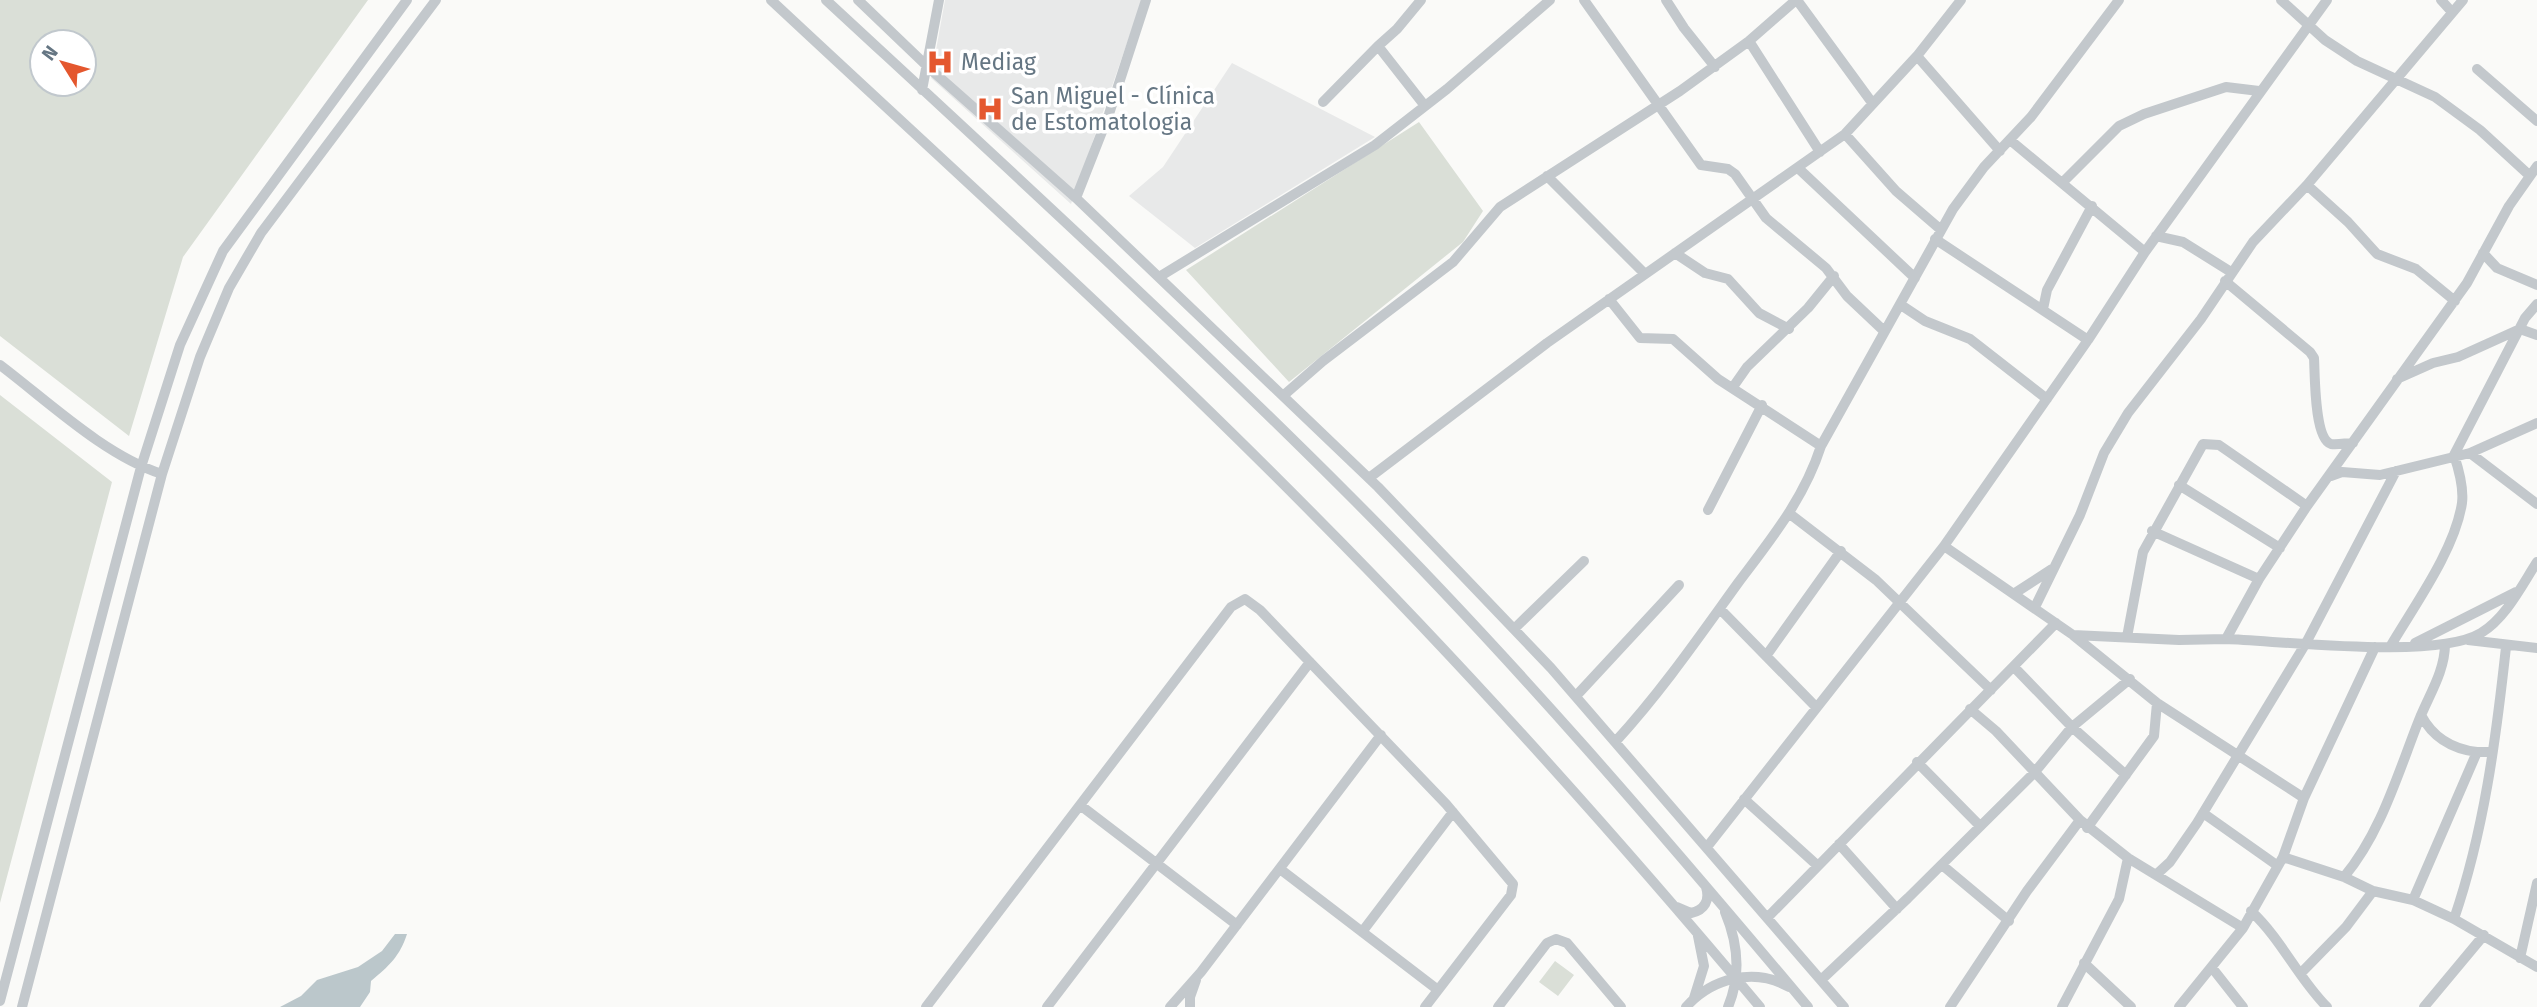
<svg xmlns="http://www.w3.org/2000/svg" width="2537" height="1007" font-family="'Fira Sans',sans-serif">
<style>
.built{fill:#e8e9e9}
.green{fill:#dadfd7;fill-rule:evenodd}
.water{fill:#bbc7cb}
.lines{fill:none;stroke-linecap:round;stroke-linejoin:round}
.minor{stroke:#c3c8cc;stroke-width:10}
.labels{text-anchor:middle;stroke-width:7;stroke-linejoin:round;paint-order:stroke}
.poi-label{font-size:23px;fill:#657683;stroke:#fff;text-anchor:start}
</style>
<rect width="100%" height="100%" fill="#fafaf8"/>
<!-- built -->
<path class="built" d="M945,0H1142L1071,204L931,78Z
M1232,63L1375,137L1195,248L1129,196L1163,167Z"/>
<!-- green -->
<path class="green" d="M0,0H368L183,257L129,436L0,336ZM42,42H84V84H42Z
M1419,122L1483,211L1463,242L1289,382L1186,270Z
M0,395L112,482L0,903Z
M1555,961L1574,975L1558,996L1539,982Z"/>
<!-- water -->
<path class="water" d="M395,934H407C400,956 389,966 371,981L370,992L360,1007H280L301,996L317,980L358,967L382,951Z"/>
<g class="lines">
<!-- minor -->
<path class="minor" d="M771,0C954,171 1141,339 1317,518C1472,674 1619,839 1760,1007
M826,0C1002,163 1180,326 1350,496C1512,658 1661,832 1808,1007
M858,0L929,68L1076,198L1378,487L1551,668L1844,1007
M1421,0L1397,29L1378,46L1425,106
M1584,0L1701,165L1728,169L1735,174L1766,218L1826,268L1847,296L1883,330
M1666,0L1684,28L1715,67
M1797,0L1873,104
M2281,0L2325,40L2357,61L2435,97L2480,130L2529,175
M2441,0L2451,11
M1749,41L1820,152
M1917,56L2000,151
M2477,69L2537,121
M922,90L939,0
M1323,102L1378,46
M1845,134L1896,191L1940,229
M2010,140L2145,252
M1798,168L1915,278
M1547,176L1644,273
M2063,182L2119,126L2144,114L2226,87L2259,91
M2307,185L2463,0
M1076,198L1109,114L1146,0
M2156,236L2183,242L2231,272
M1935,239L2088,340
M1675,253L1705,273L1728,279L1759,313L1789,329
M2483,253L2497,268L2537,285
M1159,277L1375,145L1447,89L1550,0
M2225,281L2310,352L2314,358C2315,373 2314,439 2331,444C2337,445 2347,443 2353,443
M1609,299L1640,338L1673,339L1718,379L1821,446
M1901,305L1925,321L1970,339L2047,399
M2043,309L2047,290L2092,206
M0,365C49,402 104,455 162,474
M2397,379L2433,363L2458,357L2520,329L2537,335
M1733,387L1747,367L1808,308L1834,276
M1284,395L1323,361L1453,262L1500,207L1680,91L1749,41L1796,0
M2470,453L2537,504
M2331,476L2342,472L2380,475L2470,453L2537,423
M1369,478L1547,343L1845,134L1917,56L1961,0
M2179,485L2280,548
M1708,510L1762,405
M1790,514L1876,580L1991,690
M2152,531L2259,579
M1944,546L2073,635L2157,703L2304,798
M2015,593L2052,569
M2035,607L2080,515L2104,453L2128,413L2201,319L2253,242L2307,185L2348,222L2377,254L2416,269L2455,301
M1720,609L1816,707
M1514,629L1584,561
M2073,635L2179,640L2226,639L2259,579L2307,506L2467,283L2509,206L2537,166
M2127,637L2143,552L2203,444L2219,445L2307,506
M2226,639C2283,641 2436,660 2481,633C2506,618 2522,585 2537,562
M2468,640L2537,648
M2415,643L2516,592
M2390,647C2414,606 2455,550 2462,503C2464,487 2459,470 2454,455L2525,318L2537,304
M1766,656L1841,551
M2014,667L2072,727L2126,775
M1576,696L1679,585
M2421,715C2433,738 2452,749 2477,752
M1616,741C1661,692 1699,637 1738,583C1771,539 1804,499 1821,446L1953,209L1984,167L2031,117L2119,0
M1917,762L1980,826
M1744,799L1818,866
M1080,805L1237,925
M2203,813L2278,866
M2080,820L2128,858L2243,928
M2087,828L2154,736L2157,703
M1839,844L1897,909
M1707,847L1944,546L2088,340L2145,252L2327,0
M2283,857L2344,877L2373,891L2413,900L2454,919L2537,967
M1942,865L2009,921
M1280,869L1438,990
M2157,874L2170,862L2197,823L2306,643L2396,471
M2344,877C2381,833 2398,773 2419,720C2429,695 2445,671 2445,644
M2413,900L2477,752H2492
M1677,907L1691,913C1705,910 1710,900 1706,887
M2251,911C2282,940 2298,978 2327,1007
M1725,912C1738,943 1741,976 1728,1007
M1767,918L2056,623
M2454,919C2484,831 2496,739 2506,647
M1362,932L1453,812
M2520,958L2537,883
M2084,963L2131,1007
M2213,969L2243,1007
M2301,973L2346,927L2373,891
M1821,980L1908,898L2034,773L2072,727L2130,679
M1694,998L1704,966L1698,936
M0,1001L141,467L180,345L223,251L407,0
M22,1007L162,474L200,357L229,288L261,233L436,0
M926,1007L1231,607L1245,599L1260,610L1446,804L1513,884L1511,895L1425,1007
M1047,1007L1310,662
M1170,1007L1201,972L1381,735
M1190,1007V997L1196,980
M1498,1007L1547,943L1556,939L1567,943L1621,1007
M1686,1007C1712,978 1754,967 1789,987
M1950,1007L2027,891L2080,820L1996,731L1970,709
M2062,1007L2119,899L2128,858
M2179,1007L2243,928L2283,857L2304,798L2375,647
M2424,1007L2484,935"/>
</g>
<!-- icons -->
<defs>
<symbol id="hospital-bare" viewBox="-9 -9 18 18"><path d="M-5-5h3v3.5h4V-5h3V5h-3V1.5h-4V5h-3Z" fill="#e4572e" stroke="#fff" stroke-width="2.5" paint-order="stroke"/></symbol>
</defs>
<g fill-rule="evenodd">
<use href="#hospital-bare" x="921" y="43" width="38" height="38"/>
<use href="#hospital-bare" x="971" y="90" width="38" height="38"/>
</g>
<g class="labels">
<!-- poi labels -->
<g class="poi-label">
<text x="961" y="70">Mediag</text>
<text x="1011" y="104">San Miguel - Clínica<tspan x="1011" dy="26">de Estomatologia</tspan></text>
</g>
</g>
<!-- north arrow -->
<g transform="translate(63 63) rotate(307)"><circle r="33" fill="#ffffff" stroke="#c1c8cd" stroke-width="2"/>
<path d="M0-5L12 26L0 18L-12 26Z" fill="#e4572e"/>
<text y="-10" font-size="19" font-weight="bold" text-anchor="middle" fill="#657683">N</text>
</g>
</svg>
